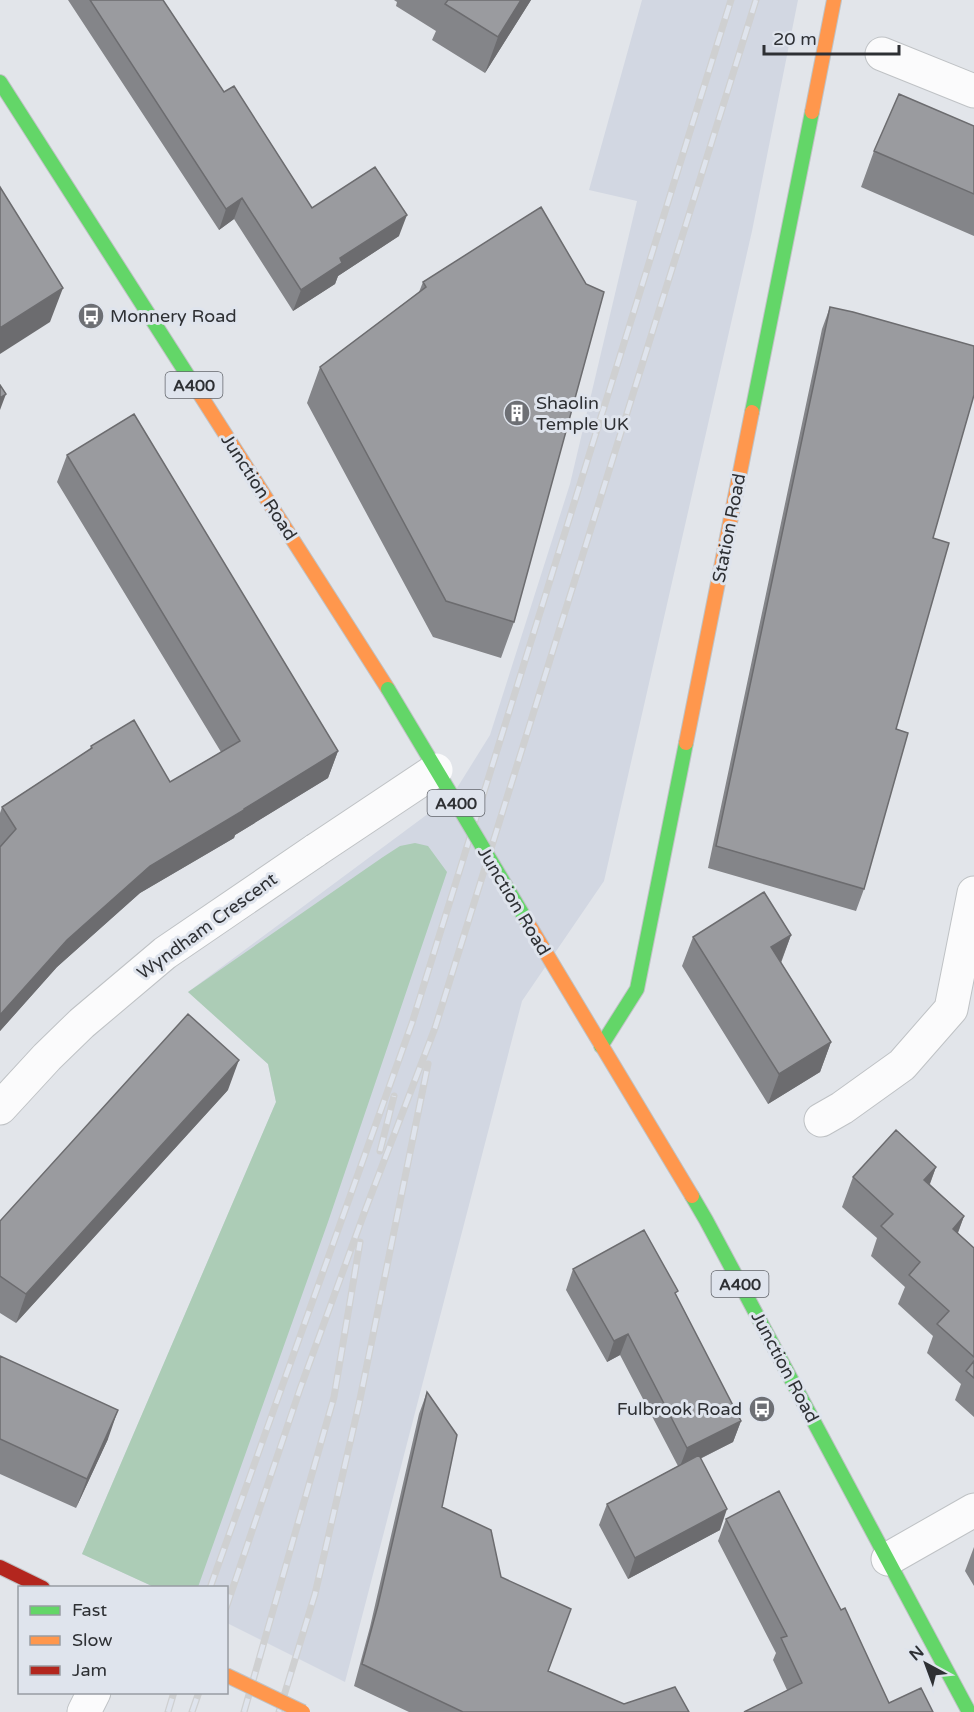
<svg xmlns="http://www.w3.org/2000/svg" width="974" height="1712" font-family="'Varela Round',sans-serif">
<style>
.built{fill:#d2d7e2}
.forest{fill:#acccb6}
.lines{fill:none;stroke-linecap:round;stroke-linejoin:round}
.street-casing{stroke:#bfc2c5;stroke-width:35}
.fast-casing{stroke:#bfc2c5;stroke-width:16}
.slow-casing{stroke:#bfc2c5;stroke-width:16}
.jam-casing{stroke:#bfc2c5;stroke-width:16}
.street{stroke:#fbfbfc;stroke-width:33}
.fast{stroke:#63d668;stroke-width:14}
.slow{stroke:#ff974d;stroke-width:14}
.jam{stroke:#b3261e;stroke-width:14}
.rail-casing{stroke:#cfd0d1;stroke-width:7}
.rail{stroke:#dfe4ed;stroke-width:4.5;stroke-dasharray:14;stroke-linecap:butt}
.street-bridge-casing{stroke:#bfc2c5;stroke-width:35;stroke-linecap:butt}
.fast-bridge-casing{stroke:#bfc2c5;stroke-width:16;stroke-linecap:butt}
.slow-bridge-casing{stroke:#bfc2c5;stroke-width:16;stroke-linecap:butt}
.street-bridge{stroke:#fbfbfc;stroke-width:33}
.fast-bridge{stroke:#63d668;stroke-width:14}
.slow-bridge{stroke:#ff974d;stroke-width:14}
.wall{fill:#848589}
.shaded-wall{fill:#6c6c6f}
.building{fill:#9a9b9f;stroke:#6c6c6f;stroke-width:1.5}
.labels{text-anchor:middle;stroke-width:6;stroke-linejoin:round;paint-order:stroke}
.shield{fill:#dfe4ed;stroke:#63666c;stroke-width:1.5}
.shield-label{font-size:16px;font-weight:bold;fill:#2e3034}
.poi-label{font-size:18px;fill:#2e3034;stroke:#dfe4ed;text-anchor:start}
.street-label{font-size:18px;fill:#2e3034;stroke:#dfe4ed}
</style>
<rect width="100%" height="100%" fill="#e2e5ea"/>
<!-- built -->
<path class="built" d="M642,0H798L752,231L604,881L522,1001L345,1682L227,1623L226,1588L154,1587L82,1554L276,1102L268,1064L188,992L452,796L490,735L570,484L637,201L589,190Z"/>
<!-- forest -->
<path class="forest" d="M415,843L428,846L447,872L328,1222L198,1587H154L82,1554L276,1102L268,1064L188,992L383,857L400,846Z"/>
<g class="lines">
<defs>
<path id="street" d="M882,54L974,91
M0,1108L47,1057L82,1023L165,953L316,850
M821,1120L842,1108L902,1065L951,1009L974,893
M888,1559L974,1510
M84,1712L94,1692"/>
<path id="fast" d="M0,82L199,393
M752,412L812,112
M601,1046L637,989L686,743
M692,1196L706,1220L969,1712"/>
<path id="slow" d="M812,112L834,0
M199,393L388,689
M686,743L752,412
M525,918L692,1196"/>
<path id="jam" d="M0,1567L43,1588"/>
</defs>
<!-- street casing -->
<use href="#street" class="street-casing"/>
<!-- fast casing -->
<use href="#fast" class="fast-casing"/>
<!-- slow casing -->
<use href="#slow" class="slow-casing"/>
<!-- jam casing -->
<use href="#jam" class="jam-casing"/>
<!-- street -->
<use href="#street" class="street"/>
<!-- fast -->
<use href="#fast" class="fast"/>
<!-- slow -->
<use href="#slow" class="slow"/>
<!-- jam -->
<use href="#jam" class="jam"/>
<defs>
<path id="rail" d="M380,1151L394,1096
M210,1588L412,1023L731,0
M226,1608L300,1389L366,1208L435,1028L756,0
M168,1712L174,1692
M192,1712L199,1692
M244,1712L334,1397L360,1242
M279,1712L315,1594L359,1404L428,1064"/>
</defs>
<!-- rail casing -->
<use href="#rail" class="rail-casing"/>
<!-- rail -->
<use href="#rail" class="rail"/>
<defs>
<path id="street-bridge" d="M316,850L436,770"/>
<path id="fast-bridge" d="M388,689L525,918"/>
<path id="slow-bridge" d="M226,1675L303,1712"/>
</defs>
<!-- street-bridge casing -->
<use href="#street-bridge" class="street-bridge-casing"/>
<!-- fast-bridge casing -->
<use href="#fast-bridge" class="fast-bridge-casing"/>
<!-- slow-bridge casing -->
<use href="#slow-bridge" class="slow-bridge-casing"/>
<!-- street-bridge -->
<use href="#street-bridge" class="street-bridge"/>
<!-- fast-bridge -->
<use href="#fast-bridge" class="fast-bridge"/>
<!-- slow-bridge -->
<use href="#slow-bridge" class="slow-bridge"/>
</g>
<!-- wall -->
<path class="wall" d="M68,0H163L224,92L312,208L399,236L338,276L335,284L293,311L234,219L219,230Z
M394,0H531L485,73L432,40L436,31L396,6L397,2Z
M974,126V236L861,187L874,151Z
M541,207L514,622L501,658L433,637L307,403L320,367L419,292L423,282Z
M830,307L933,538L864,889L856,911L708,868L822,329Z
M67,455L338,751L328,778L235,835L234,838L140,893L57,967L0,1031V813L2,807L90,749L91,746L170,782L221,752L57,482Z
M791,935L781,963L831,1042L820,1072L768,1104L682,966L693,937Z
M228,1090L16,1323L0,1313V1221Z
M936,1167L930,1184L964,1216L958,1233L974,1248V1417L955,1400L961,1384L927,1353L933,1336L898,1304L905,1287L871,1256L877,1238L842,1207L853,1177Z
M573,1269L676,1296L741,1421L733,1442L700,1459L720,1530L628,1579L599,1525L607,1504L678,1466L620,1355L607,1362L566,1290Z
M0,1356L108,1439L76,1508L0,1474Z
M427,1392L442,1507L501,1577L548,1671L624,1704L689,1712H409L354,1686L370,1627L419,1414Z
M726,1519L889,1703L787,1690L773,1660L776,1653L718,1541Z
M974,1547V1586L965,1571Z"/>
<!-- shaded-wall -->
<path class="shaded-wall" d="M521,0H531L485,73L498,37Z
M242,198L234,219L219,230L226,209Z
M407,215L399,236L338,276L335,284L293,311L301,290L340,258Z
M63,288L50,322L0,354V328Z
M6,394L0,410V398Z
M338,751L328,778L235,835L234,838L140,893L57,967L0,1031V1015L67,940L150,866Z
M791,935L780,964L771,947Z
M831,1042L820,1072L768,1104L779,1074Z
M239,1060L228,1090L16,1323L26,1294Z
M936,1167L925,1196L924,1180Z
M964,1216L953,1245V1229Z
M628,1334L620,1355L607,1362L614,1341Z
M118,1410L108,1439L76,1508L87,1479Z
M741,1421L733,1442L679,1469L687,1448Z
M727,1509L720,1530L628,1579L635,1558Z"/>
<!-- building -->
<path class="building" d="M90,0H163L224,92L234,86L312,208L375,167L407,215L340,258L342,263L301,290L242,198L226,209Z
M448,0H521L498,37L445,4Z
M899,94L974,126V194L874,151Z
M0,187L63,288L0,328Z
M541,207L586,284L604,292L514,622L446,601L320,367L426,287L423,282Z
M830,307L853,312L974,346V395L933,538L949,543L896,729L908,733L864,889L716,846Z
M0,385L6,394L0,398Z
M134,414L338,751L244,809V810L150,866L67,940L0,1015V847L16,829L2,807L92,748L91,746L134,720L170,782L240,741L67,455Z
M764,892L791,935L771,947L831,1042L779,1074L693,937Z
M188,1014L239,1060L26,1294L0,1276V1221Z
M896,1130L936,1167L924,1180L964,1216L953,1229L974,1248V1357L937,1324L949,1311L909,1275L920,1262L881,1226L893,1214L853,1177Z
M644,1230L678,1291L675,1293L741,1421L687,1448L628,1334L614,1341L573,1269Z
M0,1356L118,1410L87,1479L0,1439Z
M974,1361V1378L966,1371Z
M427,1392L457,1435L442,1507L491,1530L501,1577L571,1609L548,1671L624,1704L675,1687L689,1712H463L362,1664L378,1605Z
M699,1455L727,1509L635,1558L607,1504Z
M779,1491L841,1610L845,1608L889,1703L921,1688L933,1712H744L802,1683L781,1638L787,1636L726,1519Z"/>
<!-- icons -->
<defs>
<symbol id="bus-disc" viewBox="-11 -11 22 22"><circle r="9.5" fill="#6d6f74" stroke="#dfe4ed"/><path d="M-5-6H5V4H4V6H2V4H-2V6H-4V4H-5ZM-3.5-4V0h7V-4ZM-3.5 1.2v1.5H-2V1.2ZM2 1.2v1.5H3.5V1.2Z" fill="#fff"/></symbol>
<symbol id="building-disc" viewBox="-11 -11 22 22"><circle r="9.5" fill="#6d6f74" stroke="#dfe4ed"/><path d="M-4-6H4V6H1V3H-1V6H-4ZM-2.5-4.3h1.7v1.8h-1.7ZM.8-4.3h1.7v1.8H.8ZM-2.5-1h1.7V.8h-1.7ZM.8-1h1.7V.8H.8Z" fill="#fff"/></symbol>
</defs>
<g fill-rule="evenodd">
<use href="#bus-disc" x="76" y="301" width="30" height="30"/>
<use href="#building-disc" x="502" y="398" width="30" height="30"/>
<use href="#bus-disc" x="747" y="1394" width="30" height="30"/>
</g>
<g class="labels">
<!-- shield labels -->
<g class="shield">
<rect x="165.5" y="372" width="57" height="26" rx="4.5"/>
<rect x="427.5" y="790" width="57" height="26" rx="4.5"/>
<rect x="711.5" y="1271" width="57" height="26" rx="4.5"/>
</g>
<g class="shield-label">
<text x="194" y="391">A400</text>
<text x="456" y="809">A400</text>
<text x="740" y="1290">A400</text>
</g>
<!-- poi labels -->
<g class="poi-label">
<text x="110" y="322">Monnery Road</text>
<text x="536" y="409">Shaolin<tspan x="536" dy="21">Temple UK</tspan></text>
<text x="742" y="1415" text-anchor="end">Fulbrook Road</text>
</g>
<!-- street labels -->
<g class="street-label">
<text transform="translate(259 487) rotate(57)" y="6">Junction Road</text>
<text transform="translate(729 528) rotate(-79)" y="6">Station Road</text>
<text transform="translate(514 901) rotate(59)" y="6">Junction Road</text>
<text transform="translate(207 926) rotate(-36)" y="6">Wyndham Crescent</text>
<text transform="translate(785 1367) rotate(62)" y="6">Junction Road</text>
</g>
</g>
<!-- legend -->
<rect x="18" y="1586" width="210" height="108" fill="#dfe4ed" stroke="#989ca3" stroke-width="1.5"/>
<rect x="30" y="1606" width="30" height="9" fill="#63d668" stroke="#989ca3" stroke-width="1.5"/>
<text x="72" y="1616" font-size="18" fill="#2e3034">Fast</text>
<rect x="30" y="1636" width="30" height="9" fill="#ff974d" stroke="#989ca3" stroke-width="1.5"/>
<text x="72" y="1646" font-size="18" fill="#2e3034">Slow</text>
<rect x="30" y="1666" width="30" height="9" fill="#b3261e" stroke="#989ca3" stroke-width="1.5"/>
<text x="72" y="1676" font-size="18" fill="#2e3034">Jam</text>
<!-- north arrow -->
<g transform="translate(926 1664) rotate(319)" stroke="#dfe4ed" stroke-width="4.5" paint-order="stroke">
<path d="M0-4.5L10 22L0 15L-10 22Z" fill="#2e3034"/>
<text y="-9" font-size="16" font-weight="bold" text-anchor="middle" fill="#2e3034">N</text>
</g>
<!-- scale -->
<path d="M764 45v9h135v-9" fill="none" stroke="#2e3034" stroke-width="3"/>
<text x="773" y="45" font-size="18" fill="#2e3034" stroke="#dfe4ed" stroke-width="4.5" paint-order="stroke">20 m</text>
</svg>
